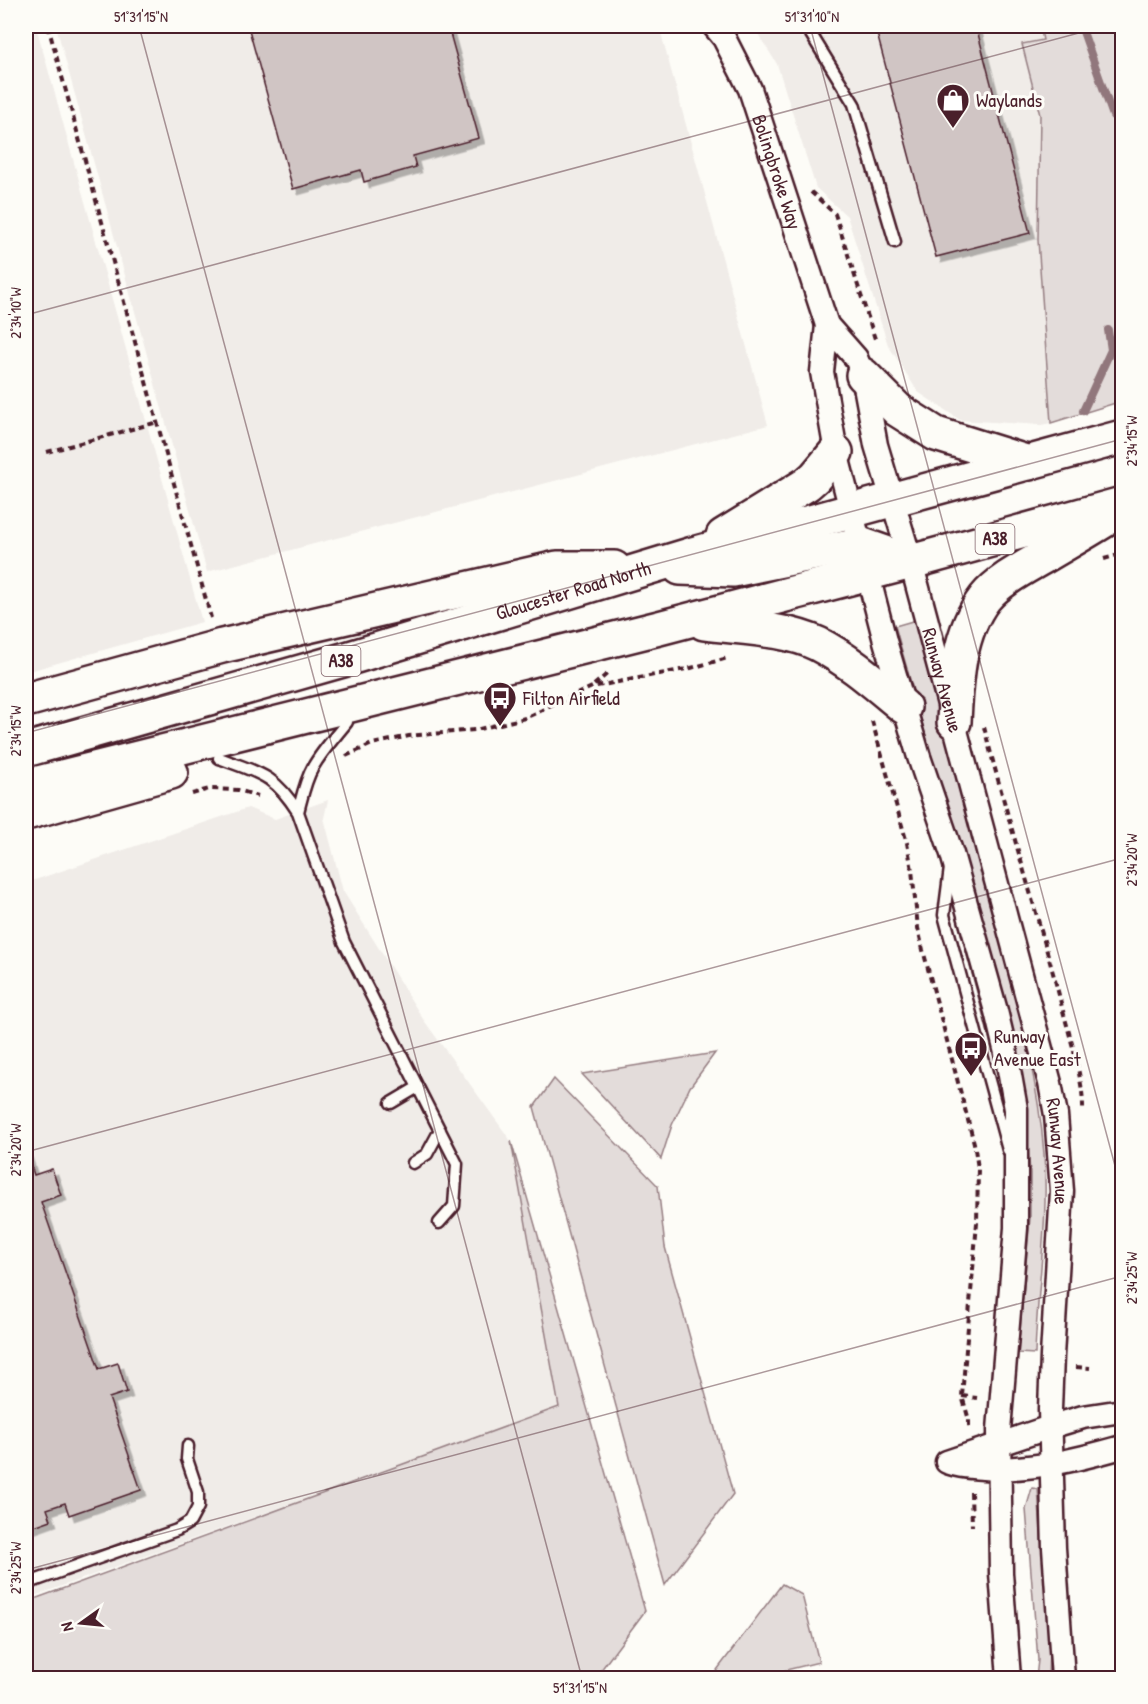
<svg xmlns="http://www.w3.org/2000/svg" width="1148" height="1704" font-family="'Patrick Hand',sans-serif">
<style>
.built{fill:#f0ece8}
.green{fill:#e3dcda;stroke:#967e82;stroke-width:1.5}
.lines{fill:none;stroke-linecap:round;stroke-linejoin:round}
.stream{stroke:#91777b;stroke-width:8}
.building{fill:#d0c5c4;stroke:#4a1f2b;stroke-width:1.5;filter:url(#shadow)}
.service-casing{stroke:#4a1f2b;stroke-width:15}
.minor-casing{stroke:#4a1f2b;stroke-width:27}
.primary-casing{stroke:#4a1f2b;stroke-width:38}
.path{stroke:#4a1f2b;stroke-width:4;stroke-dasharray:6 4.5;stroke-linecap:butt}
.service{stroke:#fdfcf7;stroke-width:10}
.minor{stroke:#fdfcf7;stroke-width:22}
.primary{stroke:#fdfcf7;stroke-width:33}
.ticks{fill:none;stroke:#4a1f2b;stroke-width:1.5;stroke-opacity:0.45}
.labels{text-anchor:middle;stroke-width:6;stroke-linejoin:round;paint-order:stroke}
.shield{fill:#fdfcf7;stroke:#806168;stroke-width:1.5}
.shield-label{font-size:18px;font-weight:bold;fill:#4a1f2b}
.poi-label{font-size:20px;fill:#4a1f2b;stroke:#fdfcf7;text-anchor:start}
.street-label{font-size:20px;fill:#4a1f2b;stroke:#fdfcf7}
.neatline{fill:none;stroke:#4a1f2b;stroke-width:2}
.ticks-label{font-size:15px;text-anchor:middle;fill:#4a1f2b}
</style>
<defs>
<filter id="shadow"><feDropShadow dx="5.5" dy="5.5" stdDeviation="0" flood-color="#0004"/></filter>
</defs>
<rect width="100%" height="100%" fill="#fdfcf7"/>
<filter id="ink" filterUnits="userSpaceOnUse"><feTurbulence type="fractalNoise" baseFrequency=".0167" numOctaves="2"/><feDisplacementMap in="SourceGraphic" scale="12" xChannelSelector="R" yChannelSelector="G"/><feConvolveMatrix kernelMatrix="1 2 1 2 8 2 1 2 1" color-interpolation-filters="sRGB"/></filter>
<g filter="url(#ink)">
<!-- built -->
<path class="built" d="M26,26H36L202,622L26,672Z
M56,26H659L768,425L207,572Z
M753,26H1040L1044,40L1022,45L1040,115L1038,240L1051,423L1041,425L960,420L918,392L888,345L847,216L816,188L777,64Z
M328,800L324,818L343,891L423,1019L511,1141L559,1407L26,1599V883L248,808L275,819Z"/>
<!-- green -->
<path class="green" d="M1040,26H1093L1095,30L1113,26H1122V401L1051,423L1038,240L1040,115L1022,44L1043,40Z
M916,620C941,719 966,817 993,915C1014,994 1038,1073 1044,1154C1049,1221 1037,1287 1035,1354L1018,1353L1030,1218V1173L1027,1133L998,993L895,626Z
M965,920L998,1036L999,1074L958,922Z
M715,1053L690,1087L672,1125L661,1159L582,1074Z
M554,1079L658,1186L665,1247L733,1494L665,1585L534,1107Z
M511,1141L645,1611L595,1678H26V1602L559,1407Z
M1032,1488L1038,1489L1049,1651L1048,1678H1036L1038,1660L1026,1509Z
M782,1584L802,1595L819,1662L782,1671L784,1678H711Z"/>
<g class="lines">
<!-- stream -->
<path class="stream" d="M1081,26L1113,116
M1083,411L1111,350L1108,330"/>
</g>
<!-- building -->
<path class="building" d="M248,26H448L479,138L413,156L416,167L364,182L361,170L293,189Z
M875,26H976L1030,233L936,257Z
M26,1151L34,1175L52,1169L61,1195L41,1202L99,1369L118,1363L127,1392L109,1398L141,1490L69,1515L65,1503L47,1509L51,1520L26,1529Z"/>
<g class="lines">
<defs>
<path id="service" d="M806,26L854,104L895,242
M219,758C259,773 274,774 298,812C302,797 305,781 313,767C322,751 335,737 347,722
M298,812L344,942L457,1164L454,1206L439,1223
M950,868L944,915L1008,1150
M391,1103L418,1087
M413,1163L427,1154L440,1130
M26,1584L177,1530L190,1522L198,1507V1492L187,1459L188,1446"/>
<g id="minor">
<path id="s1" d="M714,26L724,38L750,89L827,325L856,358L863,375L876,445L911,562L1050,1083L1056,1115L1062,1191L1052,1356L1050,1409L1054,1548L1063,1678"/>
<path d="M827,325L822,372L836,452L885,641L919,757L952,854L996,1011L1006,1053L1016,1109V1228L999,1430L1001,1573L1009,1678"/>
<path d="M947,1462L1050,1427L1083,1417L1122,1411"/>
<path d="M950,1463C961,1467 971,1467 983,1468C1031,1471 1076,1460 1122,1447"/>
</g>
<g id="primary">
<path d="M863,375L898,410L936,434L1029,463"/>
<path d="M723,536L807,484L815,477L836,452"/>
<path d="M680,568L733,570L860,544L911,562"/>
<path d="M704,623C741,628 784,628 818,644C849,660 877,685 904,707"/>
<path d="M26,700L222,646L557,568H614"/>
<path d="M954,722C956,681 958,633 985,598C999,581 1022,569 1041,558C1063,545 1084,533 1105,520"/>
<path id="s2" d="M26,750L343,660L693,554L1122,437"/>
<path d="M26,786L659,628L911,562L1122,504"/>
<path d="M26,813L171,772"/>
</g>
</defs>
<!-- service casing -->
<use href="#service" class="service-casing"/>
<!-- minor casing -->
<use href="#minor" class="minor-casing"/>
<!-- primary casing -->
<use href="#primary" class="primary-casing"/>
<!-- path -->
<path class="path" d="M48,26L211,618
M811,192L835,214L875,339
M47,452L158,422
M1104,559L1122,554
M594,685L607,674
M872,721L907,843L912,870L918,928L923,950L974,1143L978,1168L977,1223L962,1396L969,1420V1430
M984,727C1007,817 1035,906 1059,995C1067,1029 1084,1077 1083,1111
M346,756L372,744L409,736L475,730L525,718L592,687L691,668L728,658
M192,794L209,789L238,790L258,796
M1076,1367L1090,1368
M962,1396L977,1398
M971,1492L972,1526"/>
<!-- service -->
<use href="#service" class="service"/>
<!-- minor -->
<use href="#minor" class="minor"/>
<!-- primary -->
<use href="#primary" class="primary"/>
</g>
</g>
<!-- ticks -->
<path class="ticks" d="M139,26L582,1678M810,26L1122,1192M26,315L1105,26M26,733L1122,439M26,1152L1122,858M26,1570L1122,1276"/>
<!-- icons -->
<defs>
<symbol id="shop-pin" viewBox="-11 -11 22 30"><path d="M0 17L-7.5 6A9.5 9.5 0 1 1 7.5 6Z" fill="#4a1f2b" stroke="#fdfcf7"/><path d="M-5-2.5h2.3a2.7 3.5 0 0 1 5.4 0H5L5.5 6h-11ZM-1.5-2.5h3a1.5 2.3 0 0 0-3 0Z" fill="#fff"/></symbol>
<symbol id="bus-pin" viewBox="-11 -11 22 30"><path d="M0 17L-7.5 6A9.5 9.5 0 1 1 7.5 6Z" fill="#4a1f2b" stroke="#fdfcf7"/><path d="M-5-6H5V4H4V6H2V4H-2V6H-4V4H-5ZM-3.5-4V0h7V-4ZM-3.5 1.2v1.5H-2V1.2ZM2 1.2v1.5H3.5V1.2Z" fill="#fff"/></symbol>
</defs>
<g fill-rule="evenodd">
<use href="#shop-pin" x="934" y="81" width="38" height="52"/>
<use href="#bus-pin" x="481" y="679" width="38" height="52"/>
<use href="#bus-pin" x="952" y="1029" width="38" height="52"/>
</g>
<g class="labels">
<!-- shield labels -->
<g class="shield">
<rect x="975.5" y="524" width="39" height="30" rx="4.5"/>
<rect x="321.5" y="646" width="39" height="30" rx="4.5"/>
</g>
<g class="shield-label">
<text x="995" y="545">A38</text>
<text x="341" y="667">A38</text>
</g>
<!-- poi labels -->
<g class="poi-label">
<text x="976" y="107">Waylands</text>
<text x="523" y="705">Filton Airfield</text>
<text x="994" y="1043">Runway<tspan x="994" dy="23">Avenue East</tspan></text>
</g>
<!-- street labels -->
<g class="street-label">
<text dy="7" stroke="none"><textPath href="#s1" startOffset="160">Bolingbroke Way</textPath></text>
<text dy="7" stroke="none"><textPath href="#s2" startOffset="570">Gloucester Road North</textPath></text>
<text dy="7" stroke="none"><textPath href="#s1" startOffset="699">Runway Avenue</textPath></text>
<text dy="7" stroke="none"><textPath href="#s1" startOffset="1185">Runway Avenue</textPath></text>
</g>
</g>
<!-- margin -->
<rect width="1148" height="1704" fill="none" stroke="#fdfcf7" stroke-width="66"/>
<!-- north arrow -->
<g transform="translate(81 1623) rotate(255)" stroke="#fdfcf7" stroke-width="4.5" paint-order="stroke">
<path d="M0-4.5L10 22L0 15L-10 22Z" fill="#4a1f2b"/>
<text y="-9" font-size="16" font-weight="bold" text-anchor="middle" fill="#4a1f2b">N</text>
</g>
<rect x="33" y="33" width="1082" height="1638" class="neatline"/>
<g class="ticks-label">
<text x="141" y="22">51°31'15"N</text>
<text x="812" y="22">51°31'10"N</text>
<text transform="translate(16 313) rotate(-90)" y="5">2°34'10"W</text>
<text transform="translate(1132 441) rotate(-90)" y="5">2°34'15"W</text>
<text transform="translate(16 731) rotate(-90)" y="5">2°34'15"W</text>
<text transform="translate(1132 860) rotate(-90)" y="5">2°34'20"W</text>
<text transform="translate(16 1150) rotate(-90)" y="5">2°34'20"W</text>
<text transform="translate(1132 1278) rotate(-90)" y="5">2°34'25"W</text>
<text transform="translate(16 1568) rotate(-90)" y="5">2°34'25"W</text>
<text x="580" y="1693">51°31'15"N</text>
</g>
</svg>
